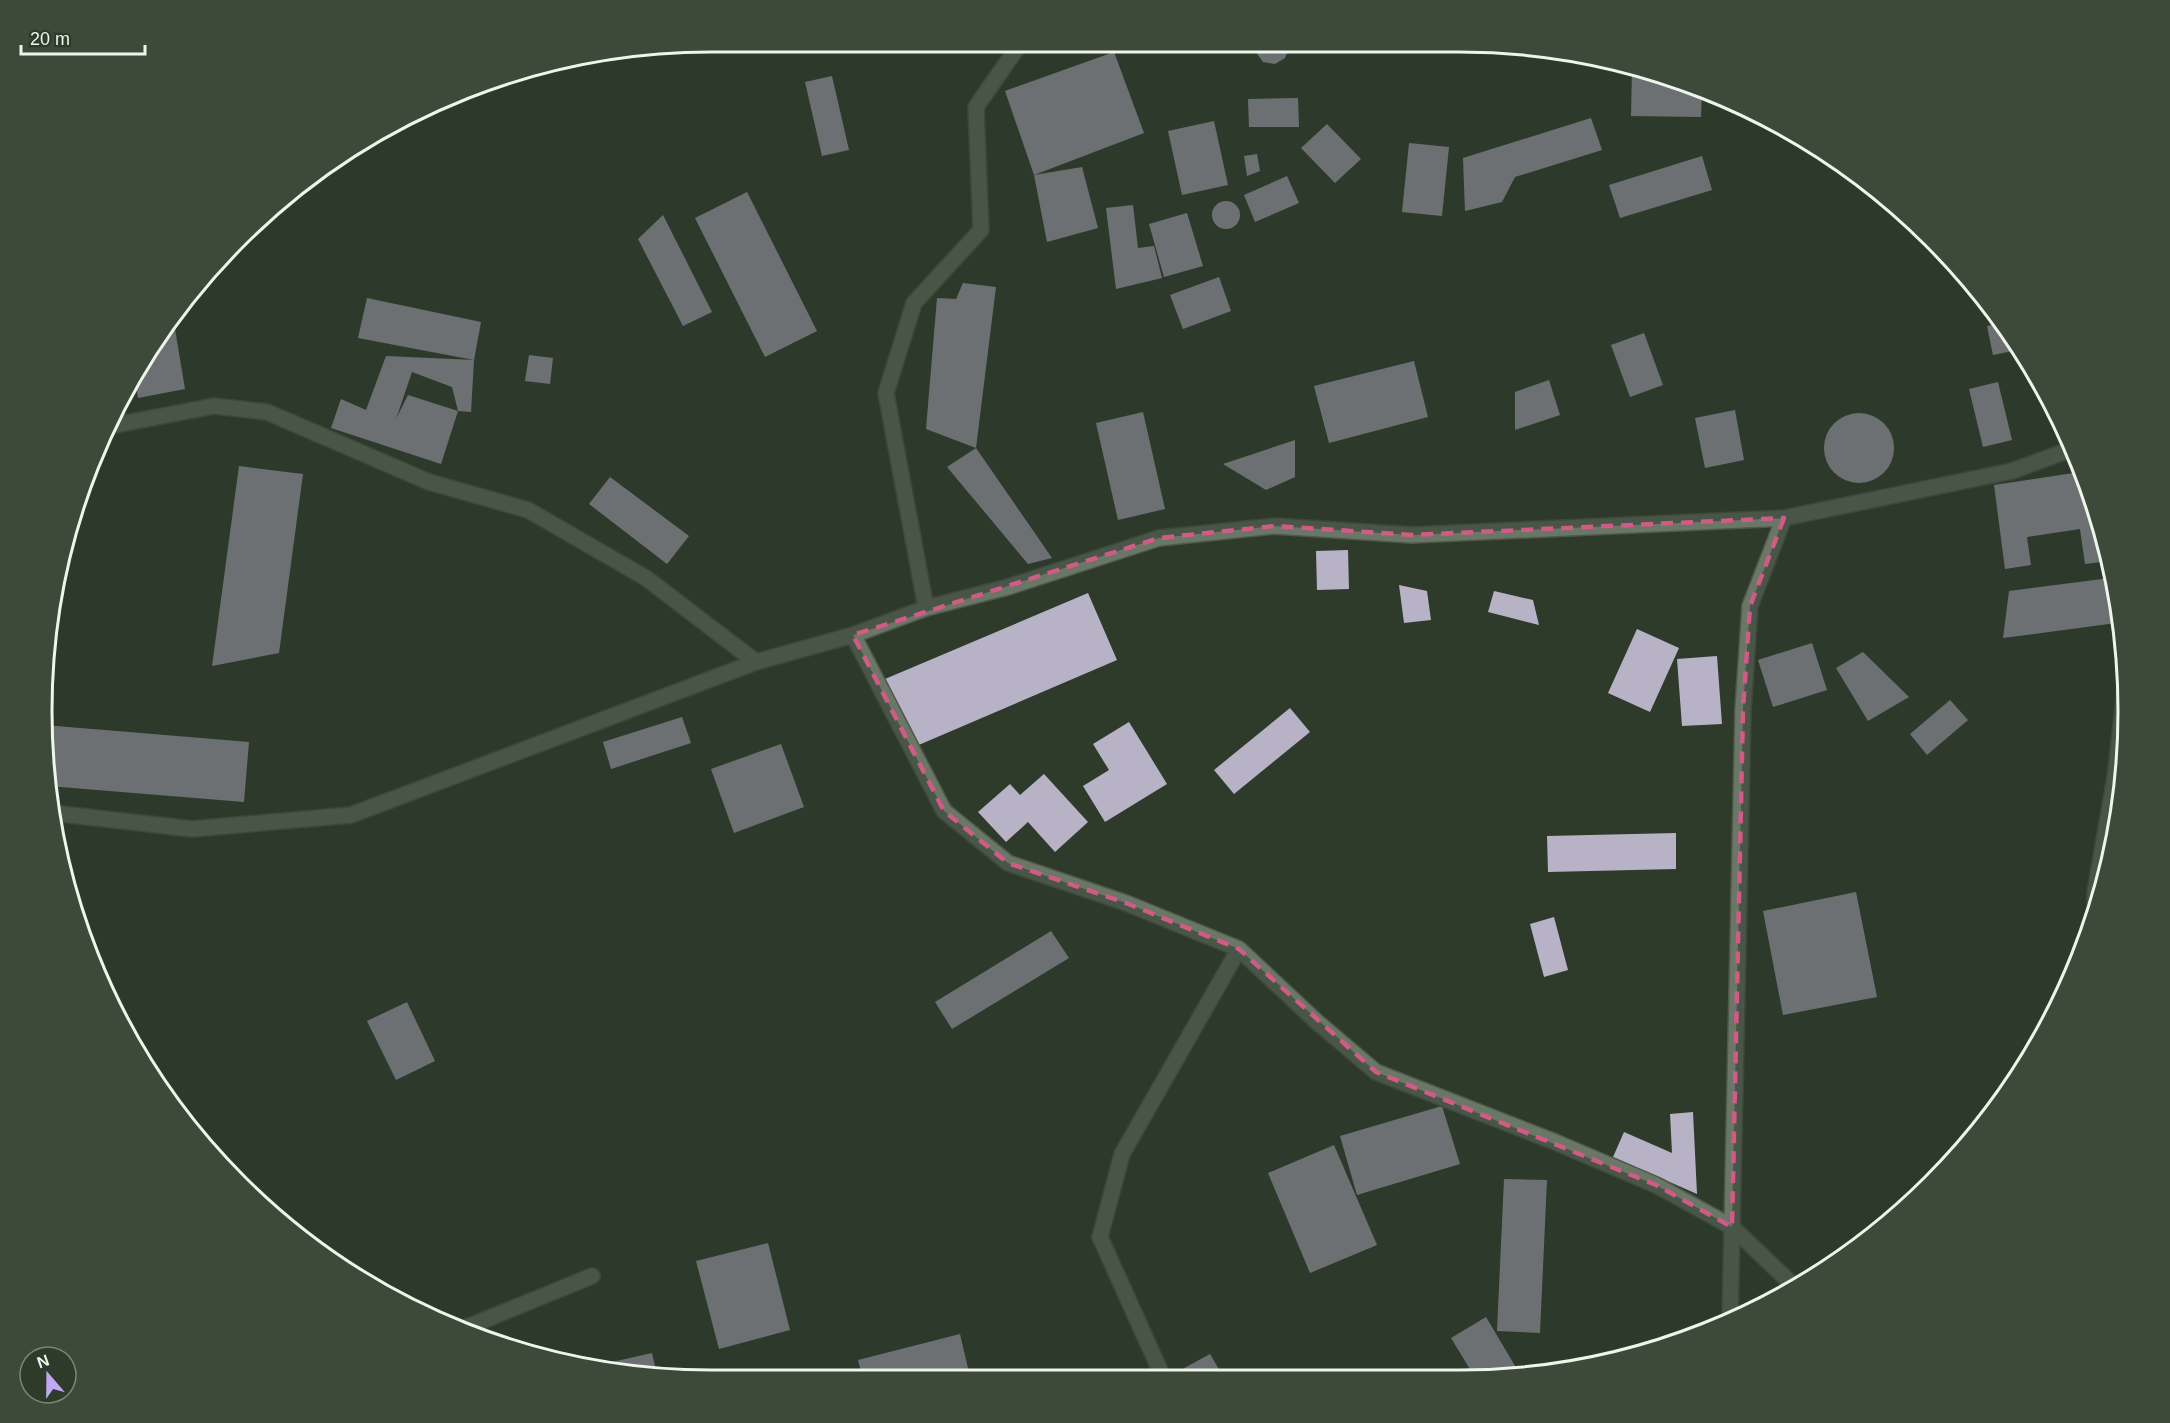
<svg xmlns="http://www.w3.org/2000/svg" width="2170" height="1423" font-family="Helvetica,sans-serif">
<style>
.building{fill:#b8b2c7}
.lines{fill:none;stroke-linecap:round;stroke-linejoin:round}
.street-casing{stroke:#4e594b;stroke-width:18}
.street{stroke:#6a7766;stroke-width:15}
.marked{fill:none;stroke:#cf5b86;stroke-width:4.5;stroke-dasharray:12 8;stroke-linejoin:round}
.rim{fill:none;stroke:#eef6ec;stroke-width:3}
</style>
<rect width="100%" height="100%" fill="#2e3b2b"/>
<!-- building -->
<path class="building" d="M1253,48H1289L1285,58L1275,64L1263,62Z
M1114,52L1144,133L1034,175L1005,91Z
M1632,71H1648L1673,77L1702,89L1701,117L1631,116Z
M832,76L849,150L822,156L805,82Z
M1298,98L1299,127H1249L1248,99Z
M1591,118L1602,150L1515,177L1502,202L1465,211L1463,158Z
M1214,121L1228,185L1182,195L1168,131Z
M1327,124L1361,159L1335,183L1301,148Z
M1409,143L1449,147L1442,216L1402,212Z
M1257,154L1260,171L1247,176L1244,156Z
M1702,156L1712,190L1620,218L1609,185Z
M1082,167L1098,228L1047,242L1034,175Z
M1287,176L1299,203L1255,222L1244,195Z
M747,192L817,331L765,357L695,218Z
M1212 215a14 14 0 1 1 28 0a14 14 0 1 1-28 0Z
M1133,205L1138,248L1154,246L1162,278L1116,289L1106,208Z
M1187,213L1203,266L1164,277L1149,224Z
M663,215L712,312L683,326L638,239Z
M1219,277L1231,311L1183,329L1170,295Z
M963,283L996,287L976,448L926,429L937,298L956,299Z
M367,298L481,322L474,360L358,338Z
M173,317L185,389L138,398L135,382Z
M2001,323L2018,350L1993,355L1987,326Z
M1644,333L1663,385L1630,397L1611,345Z
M529,355L553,358L550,384L525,381Z
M386,356L474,360L471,412L458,411L452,387L412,372L396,419L408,395L458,411L441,464L331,428L341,399L366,410Z
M1414,361L1428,417L1329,443L1314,386Z
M1549,380L1560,415L1515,430V392Z
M1998,382L2012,440L1983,447L1969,389Z
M1735,410L1744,460L1705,468L1695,418Z
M1143,412L1165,509L1118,520L1096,423Z
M1824 448a35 35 0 1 1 70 0a35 35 0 1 1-70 0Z
M1295,440V477L1266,490L1223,464Z
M976,448L1052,558L1028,564L947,467Z
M239,466L303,474L279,653L212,666Z
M2080,472L2105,539L2109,561L2085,564L2080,529L2027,537L2031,565L2005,569L1994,485Z
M610,477L689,536L667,564L589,504Z
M1348,550L1349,589L1317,590L1316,551Z
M2110,578L2116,623L2003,638L2009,591Z
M1399,585L1427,591L1431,620L1404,623Z
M1494,591L1533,600L1539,625L1488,612Z
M1088,593L1117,660L914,747L885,679Z
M1637,629L1679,648L1650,712L1608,693Z
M1812,643L1827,690L1773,707L1758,660Z
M1863,652L1909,697L1868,721L1836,668Z
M1717,656L1722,724L1682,726L1677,659Z
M1950,700L1968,720L1927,755L1910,734Z
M1290,708L1310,732L1234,794L1214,770Z
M682,717L691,743L611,769L603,742Z
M1129,722L1167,784L1105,822L1083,786L1109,770L1093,744Z
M44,725L249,742L244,802L48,786L43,756Z
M781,744L804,807L734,833L711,769Z
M1044,774L1088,822L1055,852L1028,822L1006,842L978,812L1010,784L1020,795Z
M1676,833V869L1548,872L1547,836Z
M1856,892L1877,997L1783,1015L1763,911Z
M1554,917L1568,970L1544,977L1530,924Z
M1051,931L1069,958L952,1029L935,1002Z
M407,1002L435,1061L396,1080L367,1021Z
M1442,1106L1460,1164L1357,1195L1340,1136Z
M1693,1112L1697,1194L1613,1157L1624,1132L1672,1153L1670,1114Z
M1334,1145L1377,1245L1310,1273L1268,1173Z
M1504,1179L1547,1180L1540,1333L1497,1331Z
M768,1243L790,1330L719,1349L696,1261Z
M1486,1317L1521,1376L1476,1379L1451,1338Z
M960,1334L970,1377L862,1376L858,1360Z
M652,1353L657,1375H624L590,1367Z
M1210,1354L1224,1378H1180L1177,1372Z"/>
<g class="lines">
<defs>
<path id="street" d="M110,426L214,406L267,412L429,482L528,510L646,578L756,662
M926,608L886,393L914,303L981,230L976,107L1017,48
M853,635L944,811L1008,863L1126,903L1239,949L1317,1022L1376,1072L1555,1142L1656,1185L1732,1227L1795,1287
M53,813L192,829L351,815L756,662L853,635L926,608L1008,587L1159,538L1275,526L1412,535L1784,518L2012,471L2072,449
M2095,915V892L2115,777L2126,682
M1730,1321L1743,709L1750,606L1784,518
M460,1330L592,1276
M1161,1378L1159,1368L1100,1237L1122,1154L1239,949"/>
</defs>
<!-- street casing -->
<use href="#street" class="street-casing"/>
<!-- street -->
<use href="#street" class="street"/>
</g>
<!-- marked area -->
<path d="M0 0H2170V1423H0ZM1784,518L1750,606L1743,709L1732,1227L1656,1185L1376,1072L1239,949L1126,903L1008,863L944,811L853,635L1159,538L1275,526L1412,535Z" fill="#2e3b2b" fill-opacity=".55" fill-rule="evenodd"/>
<path class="marked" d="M1784,518L1750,606L1743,709L1732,1227L1656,1185L1376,1072L1239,949L1126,903L1008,863L944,811L853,635L1159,538L1275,526L1412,535Z"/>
<!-- crop -->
<path d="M0 0H2170V1423H0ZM711 52H1459A659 659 0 0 1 2118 711V711A659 659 0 0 1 1459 1370H711A659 659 0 0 1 52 711V711A659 659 0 0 1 711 52Z" fill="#3d4a3a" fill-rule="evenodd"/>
<path class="rim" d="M711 52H1459A659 659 0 0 1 2118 711V711A659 659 0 0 1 1459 1370H711A659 659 0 0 1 52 711V711A659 659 0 0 1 711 52Z"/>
<!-- north arrow -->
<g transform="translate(48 1375) rotate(340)"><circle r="28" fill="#2e3b2b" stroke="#7b8678" stroke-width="1.5"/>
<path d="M0-4.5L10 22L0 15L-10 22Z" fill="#c1a8f3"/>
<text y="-9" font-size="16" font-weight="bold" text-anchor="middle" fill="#eef6ec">N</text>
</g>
<!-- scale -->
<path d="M21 45v9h124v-9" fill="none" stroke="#eef6ec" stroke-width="3"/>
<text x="30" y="45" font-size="18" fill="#eef6ec" stroke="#2e3b2b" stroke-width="4.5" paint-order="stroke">20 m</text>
</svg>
